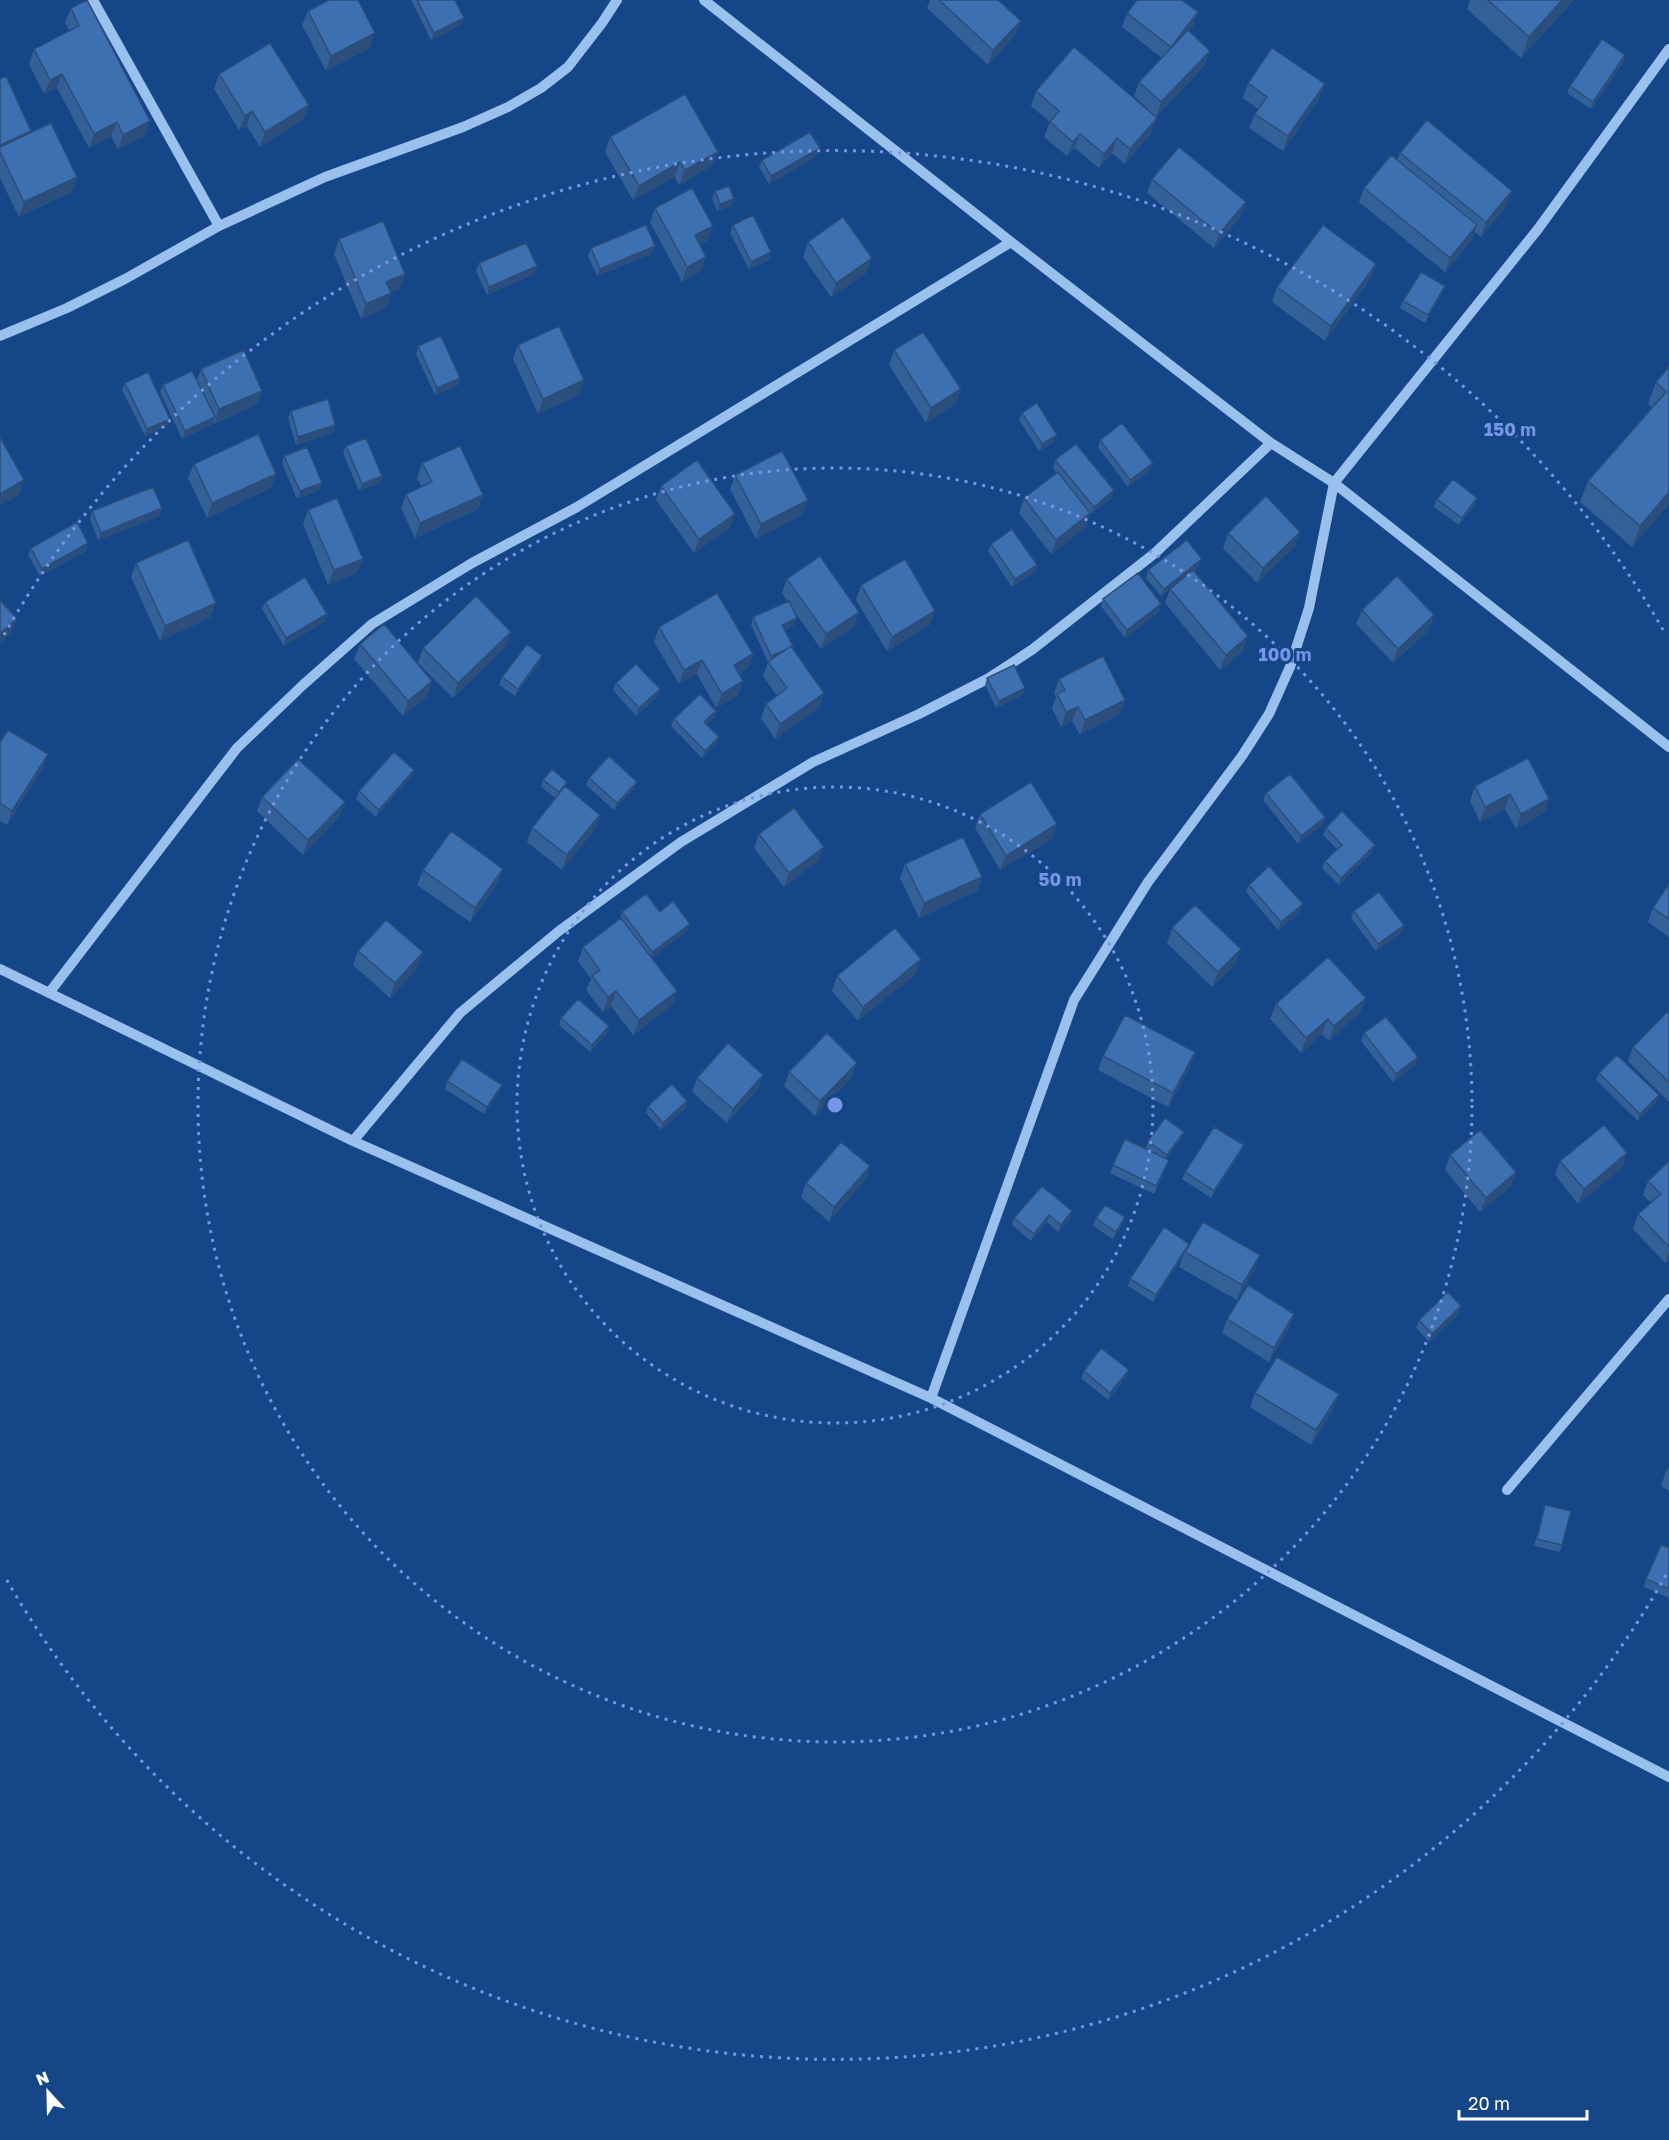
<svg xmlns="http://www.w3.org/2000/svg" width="1669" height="2140" font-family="'Golos Text',sans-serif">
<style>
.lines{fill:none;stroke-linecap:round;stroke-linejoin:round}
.minor{stroke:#9ac0ee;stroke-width:10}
.wall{fill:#346098}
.shaded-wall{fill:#2b4e7c}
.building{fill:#3d70b1;stroke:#2b4e7c;stroke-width:1.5}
.ring{fill:none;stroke:#7795e8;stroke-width:3;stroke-dasharray:3 6}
.centre{fill:#7795e8;stroke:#154687;stroke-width:3}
.ring-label{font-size:18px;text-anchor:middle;font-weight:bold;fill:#7795e8;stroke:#154687;stroke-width:6;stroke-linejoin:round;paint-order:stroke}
</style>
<rect width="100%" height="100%" fill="#154687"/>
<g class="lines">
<!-- minor -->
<path class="minor" d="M93,0L219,226
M704,0L1011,242L1271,443L1334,483L1669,747
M0,336L67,308L125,279L219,226L325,177L463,127L508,107L541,88L568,67L602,23L617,0
M0,969L353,1141L931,1398L1669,1777
M49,993L237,748L304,684L372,624L472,563L577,507L1011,242
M353,1141L460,1013L559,931L681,842L813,762L919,714L989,678L1033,649L1155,553L1271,443
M931,1398L1074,1000L1148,882L1242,756L1269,714L1290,667L1309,608L1334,483L1538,229L1669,49
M1507,1490L1669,1299"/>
</g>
<!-- wall -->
<path class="wall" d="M411,0H455L461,25L431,40Z
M930,0H998L1021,21L1015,35L988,65L927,8Z
M1470,0H1574L1521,58L1467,9Z
M71,8L145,136L118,149L111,136L89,148L57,88L44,94L29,64L34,49L69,31L65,22Z
M308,11L370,48L326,71L302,25Z
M1127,13L1193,27L1189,31L1205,65L1156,117L1134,96L1139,82L1162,58L1122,27Z
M1625,55L1623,63L1591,109L1567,93L1570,86Z
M219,74L304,119L260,147L247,126L239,130L214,89Z
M0,79L31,131L30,133L77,177L72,192L19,217L0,178Z
M1248,83L1319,99L1283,151L1249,128L1255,114L1258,109L1243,98Z
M1036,91L1152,132L1125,164L1112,153L1099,168L1075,148L1067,156L1044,137L1050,122L1031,106Z
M610,137L718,152L712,166L679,185L675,177L633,200L605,152Z
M1400,153L1507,205L1481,237L1475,232L1472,240L1445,272L1359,202L1364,188L1397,160Z
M817,156L769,184L759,167L762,160Z
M1152,179L1241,216L1214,248L1147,193Z
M715,191L734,199L731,206L717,211L712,198Z
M655,208L708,240L700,244L701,271L682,282L650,222Z
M733,225L769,260L749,269L730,233Z
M339,239L400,289L391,292L386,308L361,319L334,254Z
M808,242L866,273L831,297L803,257Z
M591,248L652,254L597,276L588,256Z
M479,263L537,266L534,274L487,295L476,271Z
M1371,278L1325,341L1272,302L1277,287Z
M1442,293L1425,323L1400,308L1403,301Z
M518,345L579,395L538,414L513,359Z
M418,346L460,378L458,385L435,395L416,354Z
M894,350L961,389L955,404L926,423L889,365Z
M1669,367V504L1632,547L1580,502L1588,481L1652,408L1648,404L1656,382Z
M201,369L262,391L256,405L214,424L213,422L212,424L182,439L160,392L163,385L197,380Z
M125,383L170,419L167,426L145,436L122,390Z
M291,411L335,425L333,433L296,445L288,418Z
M1022,413L1054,442L1039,451L1019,420Z
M1100,440L1153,463L1150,470L1128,487L1098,447Z
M346,446L380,483L359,491L343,453Z
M284,456L322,483L319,490L297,499L282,463Z
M1055,460L1112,497L1091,514L1090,513L1085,528L1051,554L1019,513L1024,498L1057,473L1053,468Z
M422,463L483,495L478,509L415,538L401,508L406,494L422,487L417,478Z
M194,464L271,488L207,518L188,478Z
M735,475L808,500L802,515L756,539L730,489Z
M661,486L730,528L694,553L656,500Z
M1477,498L1475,505L1459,525L1434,507L1437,499Z
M162,508L159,516L98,540L90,519L92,511Z
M308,510L357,573L328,585L303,524Z
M1300,532L1295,546L1257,583L1223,548L1228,533Z
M991,544L1037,565L1035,572L1012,587L988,551Z
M31,548L86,551L40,576L28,555Z
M136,563L211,617L160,641L131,577Z
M1199,566L1194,570L1243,651L1220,670L1165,603L1170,589L1161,596L1146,578L1148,570Z
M787,579L854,627L821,649L792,608L797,618L794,625L785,630L792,647L824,693L819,707L775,739L761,718L766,704L777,696L763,676L768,662L751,625L753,617L788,602L782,593Z
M861,585L930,625L887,651L856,600Z
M1103,599L1159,612L1125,638L1101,606Z
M265,602L327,614L325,621L284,646L262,609Z
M1362,610L1429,630L1393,663L1356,624Z
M659,627L753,654L748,668L739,674L743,681L738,695L716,708L697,674L679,684L654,642Z
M511,632L506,646L453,698L418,663L423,648Z
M360,644L432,681L427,696L403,716L354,659Z
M539,663L515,696L499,685L502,677Z
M987,678L1025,688L1022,695L996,708L985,685Z
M1059,679L1120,714L1080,735L1072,721L1061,727L1052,708L1056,697L1054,693Z
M616,683L660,689L657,697L636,716L613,690Z
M716,711L714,718L707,724L719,737L716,744L702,758L671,726L674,719Z
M0,742L48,754L42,769L7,825L0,821Z
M411,777L376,817L356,799L359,791Z
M589,778L634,789L614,810L586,785Z
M543,780L565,787L600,815L595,829L562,870L527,842L532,828L555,798L541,787Z
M1475,786L1549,799L1544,813L1516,829L1505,809L1480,822L1470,801Z
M1266,793L1322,825L1298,844L1263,800Z
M262,797L345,802L339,817L303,855L257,811Z
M980,814L1052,839L1000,870L975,828Z
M1326,828L1372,852L1339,885L1322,868L1325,861L1337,849L1323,835Z
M759,834L818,861L784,887L754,848Z
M905,864L982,877L977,891L919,918L900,878Z
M423,870L498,883L470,922L417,885Z
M1669,884V937L1648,922L1653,908Z
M1249,885L1303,904L1300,912L1278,930L1246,892Z
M1354,911L1404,925L1402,932L1376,951L1351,918Z
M622,912H660L687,931L651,958L677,991L672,1005L633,1035L611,1006L603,1012L586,990L591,979L578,961L583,947L620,919Z
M1172,928L1236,963L1212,987L1167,943Z
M358,951L418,967L390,998L353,965Z
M916,974L858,1021L832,991L837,976Z
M1276,1004L1360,1013L1329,1041L1322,1034L1301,1053L1270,1019Z
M1669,1013V1101H1668L1628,1061L1633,1047Z
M561,1018L607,1033L590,1052L559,1025Z
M1364,1033L1415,1065L1393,1082L1361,1041Z
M1195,1052L1190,1067L1168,1107L1098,1070L1103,1056Z
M789,1072L852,1077L815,1116L784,1086Z
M1599,1073L1656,1102L1638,1121L1596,1080Z
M763,1075L758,1089L727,1123L692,1092L697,1078Z
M447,1081L502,1085L499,1092L484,1114L445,1089Z
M687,1101L685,1108L661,1130L646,1113L648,1106Z
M1181,1139L1166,1159L1169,1160L1166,1167L1154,1194L1110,1173L1113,1165L1148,1150L1146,1148L1148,1141Z
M1241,1152L1211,1198L1182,1179L1185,1172Z
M1627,1153L1622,1168L1578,1204L1555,1175L1560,1161Z
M1450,1155L1516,1172L1511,1186L1480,1212L1445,1170Z
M1669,1163V1259L1665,1263L1633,1229L1638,1214L1651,1203L1643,1195L1648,1181Z
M870,1166L865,1180L829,1222L801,1197L806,1183Z
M1042,1186L1070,1219L1058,1232L1047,1222L1031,1241L1012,1225L1014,1218Z
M1096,1218L1122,1225L1113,1239L1093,1226Z
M1189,1244L1255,1269L1237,1300L1179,1267L1183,1256L1153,1302L1128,1286L1130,1279Z
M1294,1314L1289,1328L1269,1362L1222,1333L1227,1319Z
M1459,1314L1429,1342L1416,1328L1419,1320Z
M1129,1370L1126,1377L1108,1400L1081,1378L1084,1371Z
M1255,1393L1339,1394L1334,1408L1311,1445L1250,1407Z
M1669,1467V1491L1661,1486L1666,1471Z
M1545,1505L1562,1545L1560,1552L1534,1546Z
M1669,1548V1598L1644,1587L1646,1579Z"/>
<!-- shaded-wall -->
<path class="shaded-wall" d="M1562,0H1574L1521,58L1529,37Z
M1198,12L1193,27L1166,61L1171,47Z
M464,18L461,25L431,40L434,33Z
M1021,21L1015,35L988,65L993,50Z
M375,33L370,48L326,71L331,56Z
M1210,51L1205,65L1156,117L1161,102Z
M1625,55L1623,63L1591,109L1593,102Z
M62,74L57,88L44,94L50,80Z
M1325,84L1319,99L1283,151L1288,136Z
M309,105L304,119L260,147L265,132Z
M252,111L247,126L239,130L245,116Z
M1157,118L1152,132L1125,164L1130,149Z
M150,121L145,136L118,149L123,135Z
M117,122L111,136L89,148L94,134Z
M31,131L26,146L0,152V145Z
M1080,134L1075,148L1067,156L1073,142Z
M1117,138L1112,153L1099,168L1104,154Z
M820,148L817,156L769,184L771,176Z
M718,152L712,166L679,185L685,170Z
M680,162L675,177L633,200L639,186Z
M77,177L72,192L19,217L24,202Z
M1512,191L1507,205L1481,237L1486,222Z
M734,199L731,206L717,211L720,204Z
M1246,202L1241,216L1214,248L1219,234Z
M1477,225L1472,240L1445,272L1450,258Z
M713,226L708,240L689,250L695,235Z
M655,246L652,254L597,276L600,269Z
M771,252L769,260L749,269L751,262Z
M706,257L701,271L682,282L687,267Z
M872,258L866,273L831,297L836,283Z
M1376,264L1371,278L1325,341L1331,326Z
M537,266L534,274L487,295L489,287Z
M405,274L400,289L381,296L386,282Z
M1445,286L1442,293L1425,323L1428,315Z
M391,293L386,308L361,319L366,304Z
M460,378L458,385L435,395L437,388Z
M584,380L579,395L538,414L543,399Z
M961,389L955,404L926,423L931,408Z
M262,391L256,405L214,424L219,409Z
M215,417L212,424L182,439L185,431Z
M170,419L167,426L145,436L147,429Z
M335,425L333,433L296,445L298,437Z
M1057,435L1054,442L1039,451L1042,444Z
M1153,463L1150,470L1128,487L1130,480Z
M276,474L271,488L207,518L212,503Z
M382,476L380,483L359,491L362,484Z
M24,480L19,495L0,506V494Z
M322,483L319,490L297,499L300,491Z
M1114,490L1112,497L1091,514L1094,507Z
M1669,492V504L1632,547L1640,526Z
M483,495L478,509L415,538L420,523Z
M1477,498L1475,505L1459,525L1462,518Z
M808,500L802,515L756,539L761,524Z
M162,508L159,516L98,540L101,533Z
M1090,513L1085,528L1051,554L1056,540Z
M735,514L730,528L694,553L699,539Z
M1300,532L1295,546L1257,583L1263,568Z
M88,543L86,551L40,576L42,569Z
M363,559L357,573L328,585L334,570Z
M1202,559L1199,566L1161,596L1164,589Z
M1037,565L1035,572L1012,587L1015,579Z
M216,603L211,617L160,641L165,626Z
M1161,604L1159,612L1125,638L1127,630Z
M935,611L930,625L887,651L892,637Z
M859,612L854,627L821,649L826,634Z
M327,614L325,621L284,646L286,638Z
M1434,615L1429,630L1393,663L1398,649Z
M797,618L794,625L780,632L782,625Z
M17,619L11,633L0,643V633Z
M511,632L506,646L453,698L458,683Z
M1248,636L1243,651L1220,670L1226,655Z
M793,646L790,654L768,663L771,656Z
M753,654L748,668L729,680L734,665Z
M542,656L539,663L515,696L518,689Z
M702,660L697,674L679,684L684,670Z
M432,681L427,696L403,716L408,701Z
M743,681L738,695L716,708L722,694Z
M1025,688L1022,695L996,708L999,701Z
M660,689L657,697L636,716L639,708Z
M824,693L819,707L775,739L780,724Z
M1125,700L1120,714L1080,735L1085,720Z
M1078,707L1072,721L1061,727L1066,712Z
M716,711L714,718L702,729L704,722Z
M719,737L716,744L702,758L705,751Z
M48,754L42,769L7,825L12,811Z
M414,770L411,777L376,817L379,810Z
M637,782L634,789L614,810L617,803Z
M1510,794L1505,809L1480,822L1485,807Z
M1549,799L1544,813L1516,829L1521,814Z
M345,802L339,817L303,855L308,840Z
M600,815L595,829L562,870L567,855Z
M1325,817L1322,825L1298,844L1301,836Z
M1057,824L1052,839L1000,870L1006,856Z
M1375,845L1372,852L1339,885L1341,878Z
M824,847L818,861L784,887L789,873Z
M503,869L498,883L470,922L475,908Z
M982,877L977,891L919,918L924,903Z
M1303,904L1300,912L1278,930L1281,922Z
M690,924L687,931L650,959L652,952Z
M1404,925L1402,932L1376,951L1378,944Z
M1241,949L1236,963L1212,987L1218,972Z
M423,952L418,967L390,998L395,983Z
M921,959L916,974L858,1021L863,1007Z
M616,991L611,1006L603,1012L608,997Z
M677,991L672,1005L633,1035L639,1020Z
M1366,998L1360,1013L1329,1041L1334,1026Z
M1328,1019L1322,1034L1301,1053L1306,1038Z
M609,1026L607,1033L590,1052L592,1045Z
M1195,1052L1190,1067L1168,1107L1173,1093Z
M1418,1057L1415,1065L1393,1082L1396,1074Z
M857,1063L852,1077L815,1116L820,1101Z
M763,1075L758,1089L727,1123L733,1109Z
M502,1085L499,1092L484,1114L487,1107Z
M1659,1095L1656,1102L1638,1121L1640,1114Z
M687,1101L685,1108L661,1130L663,1123Z
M1184,1132L1181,1139L1164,1162L1167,1155Z
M1244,1145L1241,1152L1211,1198L1214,1191Z
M1627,1153L1622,1168L1578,1204L1584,1189Z
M870,1166L865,1180L829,1222L834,1207Z
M1516,1172L1511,1186L1480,1212L1486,1198Z
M1072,1211L1070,1219L1058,1232L1061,1225Z
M1049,1215L1047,1222L1031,1241L1034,1234Z
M1125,1217L1122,1225L1113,1239L1116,1232Z
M1189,1244L1183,1256L1153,1302L1156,1295Z
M1669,1252V1259L1665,1263Z
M1260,1255L1255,1269L1237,1300L1242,1285Z
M1461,1306L1459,1314L1429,1342L1432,1334Z
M1294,1314L1289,1328L1269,1362L1274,1348Z
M1129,1370L1126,1377L1108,1400L1110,1393Z
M1339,1394L1334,1408L1311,1445L1316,1430Z"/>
<!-- building -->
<path class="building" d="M87,0L150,121L123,135L117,122L94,134L62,74L50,80L34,49L79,26L71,8Z
M329,0H358L375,33L331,56L308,11Z
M417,0H455L464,18L434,33Z
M939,0H998L1021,21L993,50Z
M1137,0H1182L1198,12L1171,47L1127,13Z
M1488,0H1562L1529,37Z
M1188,30L1210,51L1161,102L1139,82Z
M1602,39L1625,55L1593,102L1570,86Z
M270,43L309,105L265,132L252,111L245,116L219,74Z
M1074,47L1157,118L1130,149L1117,138L1104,154L1080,134L1073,142L1050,122L1059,111L1036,91Z
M1272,48L1325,84L1288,136L1255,114L1267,97L1248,83Z
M6,76L31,131L0,145V79Z
M685,94L718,152L685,170L680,162L639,186L610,137Z
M1427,120L1512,191L1486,222L1400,153Z
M51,123L77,177L24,202L0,152V147Z
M810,132L820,148L771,176L762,160Z
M1179,147L1246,202L1219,234L1152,179Z
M1391,155L1477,225L1450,258L1364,188Z
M729,186L734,199L720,204L715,191Z
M692,188L713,226L695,235L706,257L687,267L655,208Z
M753,215L771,252L751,262L733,225Z
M843,217L872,258L836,283L808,242Z
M383,221L405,274L386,282L391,293L366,304L339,239Z
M646,225L655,246L600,269L591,248Z
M1323,225L1376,264L1331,326L1277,287Z
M526,243L537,266L489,287L479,263Z
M1421,272L1445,286L1428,315L1403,301Z
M559,326L584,380L543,399L518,345Z
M923,332L961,389L931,408L894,350Z
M441,336L460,378L437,388L418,346Z
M244,350L262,391L219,409L201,369Z
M1669,367V492L1640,526L1588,481L1666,392L1656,382Z
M192,371L215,417L185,431L163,385Z
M148,372L170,419L147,429L125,383Z
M328,399L335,425L298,437L291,411Z
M1037,403L1057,435L1042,444L1022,413Z
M1122,423L1153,463L1130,480L1100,440Z
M258,434L276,474L212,503L194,464Z
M0,437L24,480L0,494Z
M366,438L382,476L362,484L346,446Z
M1076,444L1114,490L1094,507L1055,460Z
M460,446L483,495L420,523L406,494L432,482L422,463Z
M307,447L322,483L300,491L284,456Z
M782,451L808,500L761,524L735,475Z
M697,460L735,514L699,539L661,486Z
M1058,472L1090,513L1056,540L1024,498Z
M1453,479L1477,498L1462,518L1437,499Z
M153,487L162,508L101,533L92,511Z
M1266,496L1300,532L1263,568L1228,533Z
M337,498L363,559L334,570L308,510Z
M77,522L88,543L42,569L31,548Z
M1012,529L1037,565L1015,579L991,544Z
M188,540L216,603L165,626L136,563Z
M1187,540L1202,559L1164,589L1148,570Z
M820,556L859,612L826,634L787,579Z
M905,559L935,611L892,637L861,585Z
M1193,570L1248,636L1226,655L1170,589Z
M1138,573L1161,604L1127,630L1103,599Z
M1397,576L1434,615L1398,649L1362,610Z
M305,577L327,614L286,638L265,602Z
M717,593L753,654L734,665L743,681L722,694L702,660L684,670L659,627Z
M476,596L511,632L458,683L423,648Z
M0,600L17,619L0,633Z
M789,601L797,618L782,625L793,646H791L785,650L771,656L753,617Z
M384,624L432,681L408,701L360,644Z
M527,644L542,656L518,689L502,677Z
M791,646L824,693L780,724L766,704L787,688L768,662Z
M1103,656L1125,700L1085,720L1078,707L1066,712L1057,694L1065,690L1059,679Z
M636,664L660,689L639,708L616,683Z
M1014,665L1025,688L999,701L987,678Z
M700,694L716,711L704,722L719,737L705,751L674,719Z
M8,730L48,754L12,811L0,803V742Z
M394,752L414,770L379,810L359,791Z
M609,756L637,782L617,803L589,778Z
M1528,758L1549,799L1521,814L1510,794L1485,807L1475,786Z
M298,759L345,802L308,840L262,797Z
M552,769L567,782L559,792L543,780Z
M1290,774L1325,817L1301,836L1266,793Z
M1031,782L1057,824L1006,856L980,814Z
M565,786L600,815L567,855L532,828Z
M794,808L824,847L789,873L759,834Z
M1342,811L1375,845L1341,878L1325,861L1342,845L1326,828Z
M451,831L503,869L475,908L423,870Z
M963,837L982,877L924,903L905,864Z
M1269,866L1303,904L1281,922L1249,885Z
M1669,884V919L1653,908Z
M1379,892L1404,925L1378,944L1354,911Z
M646,894L660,912L673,901L690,924L652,952L622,912Z
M1195,905L1241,949L1218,972L1172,928Z
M621,918L677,991L639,1020L616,991L608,997L592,976L600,970L583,947Z
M386,920L423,952L395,983L358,951Z
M895,928L921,959L863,1007L837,976Z
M1328,957L1366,998L1334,1026L1328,1019L1306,1038L1276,1004Z
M578,999L609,1026L592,1045L561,1018Z
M1667,1012L1669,1013V1082L1633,1047Z
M1125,1015L1195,1052L1173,1093L1103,1056Z
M1386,1017L1418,1057L1396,1074L1364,1033Z
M827,1033L857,1063L820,1101L789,1072Z
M728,1043L763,1075L733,1109L697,1078Z
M1617,1055L1659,1095L1640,1114L1599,1073Z
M462,1059L502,1085L487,1107L447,1081Z
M672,1084L687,1101L663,1123L648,1106Z
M1165,1118L1184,1132L1167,1155L1148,1141Z
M1604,1125L1627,1153L1584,1189L1560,1161Z
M1214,1127L1244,1145L1214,1191L1185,1172Z
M1480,1130L1516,1172L1486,1198L1450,1155Z
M1125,1139L1169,1160L1156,1186L1113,1165Z
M841,1142L870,1166L834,1207L806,1183Z
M1668,1162L1669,1163V1247L1638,1214L1661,1194L1648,1181Z
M1042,1186L1072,1211L1061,1225L1049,1215L1034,1234L1014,1218Z
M1105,1205L1125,1217L1116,1232L1096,1218Z
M1203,1222L1260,1255L1242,1285L1185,1252Z
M1164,1227L1189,1244L1156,1295L1130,1279Z
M1248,1285L1294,1314L1274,1348L1227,1319Z
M1448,1292L1461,1306L1432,1334L1419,1320Z
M1101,1348L1129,1370L1110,1393L1084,1371Z
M1277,1357L1339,1394L1316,1430L1255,1393Z
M1545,1505L1571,1511L1562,1545L1537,1539Z
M1661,1545L1669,1548V1589L1646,1579Z"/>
<!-- distance rings -->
<g class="ring">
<circle cx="835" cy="1105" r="318"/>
<circle cx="835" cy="1105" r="637"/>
<path d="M1666 1575A955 955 0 0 1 4 1575M4 635A955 955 0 0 1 1666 635"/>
</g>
<circle cx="835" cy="1105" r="9" class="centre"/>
<g class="ring-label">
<text x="1510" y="436">150 m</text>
<text x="1285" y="661">100 m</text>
<text x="1060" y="886">50 m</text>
</g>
<!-- north arrow -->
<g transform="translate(48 2092) rotate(338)" stroke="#154687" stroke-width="4.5" paint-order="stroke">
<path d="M0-4.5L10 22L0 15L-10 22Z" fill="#ffffff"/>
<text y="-9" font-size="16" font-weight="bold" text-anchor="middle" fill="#ffffff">N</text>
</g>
<!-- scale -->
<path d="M1459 2110v9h128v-9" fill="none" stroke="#ffffff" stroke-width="3"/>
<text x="1468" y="2110" font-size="18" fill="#ffffff" stroke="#154687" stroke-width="4.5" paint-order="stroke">20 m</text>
</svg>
